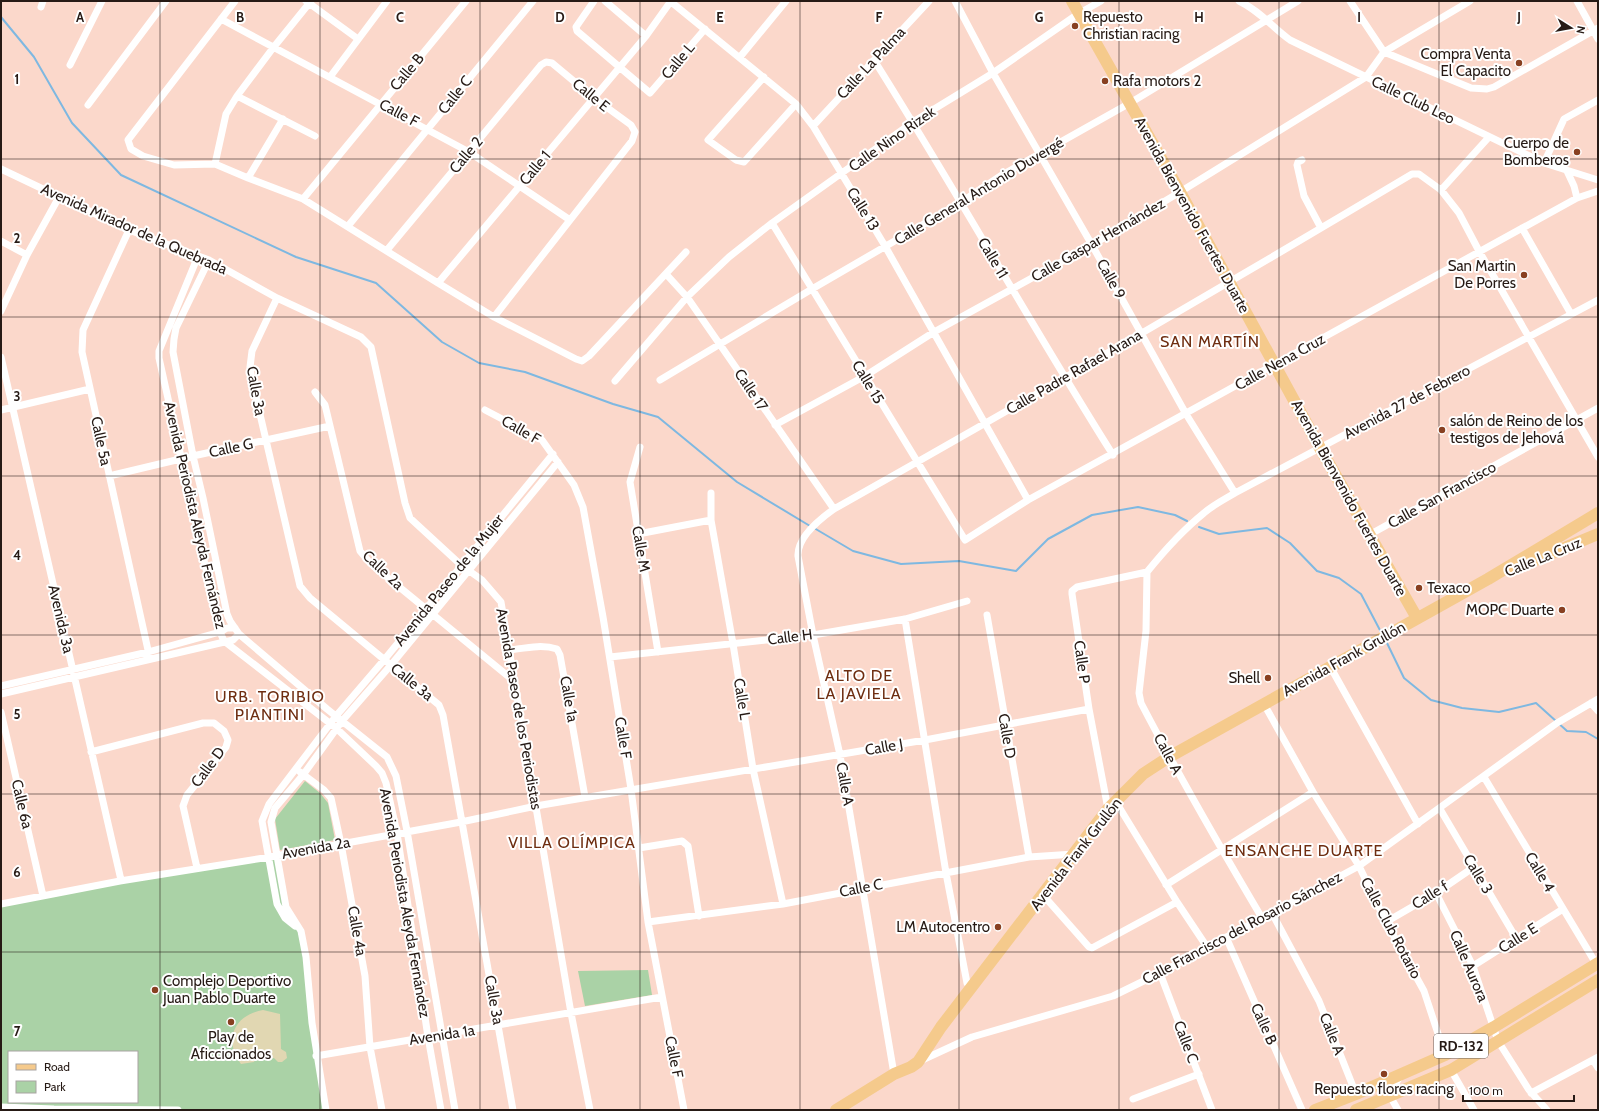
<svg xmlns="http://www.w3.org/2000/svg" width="1599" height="1111" font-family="Cabin,sans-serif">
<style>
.green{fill:#aad2a6;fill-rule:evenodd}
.sand{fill:#e1d7b2}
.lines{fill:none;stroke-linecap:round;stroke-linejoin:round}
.stream{stroke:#7eb8e1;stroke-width:2}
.street{stroke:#fff;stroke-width:7}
.primary{stroke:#f5ca8c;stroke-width:12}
.grid{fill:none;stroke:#261a15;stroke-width:1;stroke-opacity:0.55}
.poi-dot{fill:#884021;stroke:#fff;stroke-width:1.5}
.labels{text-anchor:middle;stroke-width:4;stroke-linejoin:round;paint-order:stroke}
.shield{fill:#fff;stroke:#675f5b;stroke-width:1}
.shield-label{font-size:14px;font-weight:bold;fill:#261a15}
.poi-label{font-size:15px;fill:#261a15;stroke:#fff;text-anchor:end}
.street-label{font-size:15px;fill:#261a15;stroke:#fff}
.neighbourhood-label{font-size:16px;letter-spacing:1px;fill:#6e2d10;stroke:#fff}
.grid-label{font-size:13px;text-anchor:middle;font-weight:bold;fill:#261a15;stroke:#fff;stroke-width:4;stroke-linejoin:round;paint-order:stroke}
</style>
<rect width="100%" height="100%" fill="#fbd8cb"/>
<!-- green -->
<path class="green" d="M305,781L320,793L328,803L335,840L280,850L275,819Z
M277,855L286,907L301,931L327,1110H1V904ZM9,1052H137V1102H9Z
M648,970L652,995L585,1006L578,971Z"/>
<!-- sand -->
<path class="sand" d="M263,1010L280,1014L281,1049L286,1052L287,1058L282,1062H278L274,1058L255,1060L254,1062L241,1064C223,1040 234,1015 263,1010Z"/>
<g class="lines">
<!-- stream -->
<path class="stream" d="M1,17L34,57L72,123L121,175L296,257L376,283L442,342L479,363L525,372L613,404L658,417L737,482L810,526
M1199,527L1219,534L1267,528L1290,543L1317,571L1339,578L1361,594L1382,634
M814,528L853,551L901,564L959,561L1016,571L1048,539L1092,515L1138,507L1175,515L1187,521
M1386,641L1404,678L1431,700L1462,708L1499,712L1536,703L1567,731L1586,732L1598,739"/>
<!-- street -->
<path class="street" d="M235,1L128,140L131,149L143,156L174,165L215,164L248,178L303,199L438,283
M306,1L358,39
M594,1L576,27L577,31L650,93L705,29
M605,1L646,36
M670,1L796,104L813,126L885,246L1028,500
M671,1L646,36L438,283L494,317L576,359L582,361L589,356L686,252
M955,1L993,73L1092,245L1186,414L1235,493
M1239,1C1260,11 1272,27 1290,40L1544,163L1598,180
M1350,1L1384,52L1471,88L1487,89L1494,87L1598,28
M1577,1L1598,39
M41,7L43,1
M221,19L469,152L570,220
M740,57L786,1
M874,60C956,190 1031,325 1113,455
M70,65L102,1
M330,77L387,1
M764,77L708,140L736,160L744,162L796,104
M237,96L315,136
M88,105L166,1
M813,126L929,1
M1302,160L1298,162L1297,165L1304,196L1321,228
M1544,163L1564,119L1598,100
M215,164L226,114L237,96L273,48L311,1
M1,169L129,230L209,260L277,298L361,337L371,347L405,503L410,518L461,565L482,580L501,602L571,1013L590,1110
M1567,171L1574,186L1577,198
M248,178L283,119
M1441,190L1489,137
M303,199L466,1
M772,223L965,540L1028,500L1577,198L1598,191
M348,226L533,1
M1522,228L1571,314
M129,230L83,330L82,352L150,659
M1,241L27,255
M387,250L541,65L546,62L552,63L594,98L631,125L635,132L632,141L494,317
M198,256L159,351V358L220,632L224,641L336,728L376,766L382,773L386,783L397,833L428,1037L441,1110
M209,260L176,328L174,339L173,352L193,456L203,498L227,614L230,621L239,634L327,709L387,757L396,776L407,831L455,1110
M666,274L687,297L834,509
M277,298L252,351L250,367L252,380L300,586L310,598L439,705L443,715L513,1110
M1,311L27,255L59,197
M1,357L121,880
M660,380L812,289L960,203L1002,175L1130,103L1298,1
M615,381L687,297L729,257L772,223L913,122L993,73L1078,14L1101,1
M315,392L325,405L360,551L370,563L514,681
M1,410L90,389
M485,410L542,440L574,485L583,507L603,617L631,789L648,922L684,1110
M775,425L865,376L934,332L1092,245L1180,192L1366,77L1384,52L1470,1
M640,447L630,482L658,652
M109,476L193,456L330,426
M711,493V520L733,644L753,769L783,904
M638,534L711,520
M1369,535L1598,408
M1147,572C1164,551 1183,530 1204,513C1213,505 1225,499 1235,493L1598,300
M1147,572L1146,631L1139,693L1141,703C1179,776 1220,847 1262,918
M987,615L1029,857
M905,619L946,873L967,983L971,989
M510,650C525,648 542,644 557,649L560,655L585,797
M610,657L813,635L905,619L967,601
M1331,668L1418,824
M1,686L148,652L220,632L227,628H235
M1,694L233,640L239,634
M1591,703L1598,711
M1264,704L1313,792L1359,866L1386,922L1424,991L1445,1055
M1,712L43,896
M91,752L203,723H214L224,731L228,740L226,747L187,795L183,806L197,868
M300,772L324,790L331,798L341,844L365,976L370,1047L382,1110
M1484,777L1598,967
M1116,802L1177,902L1207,947
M1108,809L1089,709L1072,594V591L1077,587L1147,572
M1440,809L1516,938
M639,848L682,841L688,846L699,916
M1166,885L1313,792
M1436,893L1473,966L1498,1041L1529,1090L1547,1110
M1043,895L1089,947L1092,948L1177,902
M1,904L120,881L270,857L461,822L536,806L925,740L1089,709
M1272,913L1319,1001L1356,1094
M648,922L783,904L1029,857L1074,854
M1386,922L1436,893L1474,867
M295,926L285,918L277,904L262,821L269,804L336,716L384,660L553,454
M1226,937L1302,1110
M1473,966L1563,909
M1160,973L1212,1110
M316,1056L662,997
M1593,1060L1598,1068
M920,1061L972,1037L1113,996L1160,973L1359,866L1557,723L1598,699
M1451,1070L1474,1110
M894,1074L840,755L813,635L798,556C797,537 820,519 834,509C1028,400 1221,288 1412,174H1419L1441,190L1459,213L1479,251L1598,457
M1531,1093L1598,1057
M1133,1099L1199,1074
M1,1107L54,1109L178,1110
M326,1110L312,1023L306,957L301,931L286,907L271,822L275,808L303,775L342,721L391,665L558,462
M1398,1110L1390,1096L1393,1087L1400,1077"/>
<!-- primary -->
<path class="primary" d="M1072,1L1180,192L1320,448L1417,618
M1521,566L1598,534
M836,1110L894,1074L911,1067L918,1062L941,1027L1108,809L1143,774L1169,757L1488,579L1598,513
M1315,1110L1356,1094L1445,1055L1494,1027L1598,963
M1356,1110L1451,1070L1598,980"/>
</g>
<!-- grid -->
<path class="grid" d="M160,1V1110M320,1V1110M480,1V1110M640,1V1110M800,1V1110M959,1V1110M1119,1V1110M1279,1V1110M1439,1V1110M1,159H1598M1,317H1598M1,476H1598M1,635H1598M1,794H1598M1,952H1598"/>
<!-- markers -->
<g class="poi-dot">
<circle cx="1075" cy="26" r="4"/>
<circle cx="1519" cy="63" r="4"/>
<circle cx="1105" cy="81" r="4"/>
<circle cx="1577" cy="152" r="4"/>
<circle cx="1524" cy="275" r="4"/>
<circle cx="1442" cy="430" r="4"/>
<circle cx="1419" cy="588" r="4"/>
<circle cx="1562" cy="610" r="4"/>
<circle cx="1268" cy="678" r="4"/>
<circle cx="998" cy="927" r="4"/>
<circle cx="155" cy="990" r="4"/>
<circle cx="231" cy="1022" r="4"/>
<circle cx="1384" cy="1074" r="4"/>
</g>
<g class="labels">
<!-- shield labels -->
<rect class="shield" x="1434" y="1034" width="54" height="24" rx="3"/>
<g class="shield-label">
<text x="1461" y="1051">RD-132</text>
</g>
<!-- poi labels -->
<g class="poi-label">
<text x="1083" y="22" text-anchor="start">Repuesto<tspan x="1083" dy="17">Christian racing</tspan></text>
<text x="1511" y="59">Compra Venta<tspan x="1511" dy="17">El Capacito</tspan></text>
<text x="1113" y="86" text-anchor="start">Rafa motors 2</text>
<text x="1569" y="148">Cuerpo de<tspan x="1569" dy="17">Bomberos</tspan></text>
<text x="1516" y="271">San Martin<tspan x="1516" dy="17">De Porres</tspan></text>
<text x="1450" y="426" text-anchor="start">salón de Reino de los<tspan x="1450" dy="17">testigos de Jehová</tspan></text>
<text x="1427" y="593" text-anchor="start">Texaco</text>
<text x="1554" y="615">MOPC Duarte</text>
<text x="1260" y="683">Shell</text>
<text x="990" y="932">LM Autocentro</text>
<text x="163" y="986" text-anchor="start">Complejo Deportivo<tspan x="163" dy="17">Juan Pablo Duarte</tspan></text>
<text x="231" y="1042" text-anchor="middle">Play de<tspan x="231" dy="17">Aficcionados</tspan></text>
<text x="1384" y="1094" text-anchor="middle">Repuesto flores racing</text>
</g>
<!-- street labels -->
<g class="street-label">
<text transform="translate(678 61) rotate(-50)" y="5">Calle L</text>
<text transform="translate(871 63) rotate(-47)" y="5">Calle La Palma</text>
<text transform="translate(407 72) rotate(-50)" y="5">Calle B</text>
<text transform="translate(455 95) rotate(-51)" y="5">Calle C</text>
<text transform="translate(591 95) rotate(39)" y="5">Calle E</text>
<text transform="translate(1413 100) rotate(26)" y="5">Calle Club Leo</text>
<text transform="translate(399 113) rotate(28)" y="5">Calle F</text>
<text transform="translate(892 139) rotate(-35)" y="5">Calle Nino Rizek</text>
<text transform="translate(466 155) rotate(-50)" y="5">Calle 2</text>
<text transform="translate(535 168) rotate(-50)" y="5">Calle 1</text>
<text transform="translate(979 191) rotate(-31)" y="5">Calle General Antonio Duvergé</text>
<text transform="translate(863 209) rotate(58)" y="5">Calle 13</text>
<text transform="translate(1192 215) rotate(61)" y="5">Avenida Bienvenido Fuertes Duarte</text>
<text transform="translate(134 229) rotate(24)" y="5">Avenida Mirador de la Quebrada</text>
<text transform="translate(1098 240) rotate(-30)" y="5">Calle Gaspar Hernández</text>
<text transform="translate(993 258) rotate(59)" y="5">Calle 11</text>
<text transform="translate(1111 279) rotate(61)" y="5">Calle 9</text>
<text transform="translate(1280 362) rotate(-29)" y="5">Calle Nena Cruz</text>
<text transform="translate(1074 372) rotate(-30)" y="5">Calle Padre Rafael Arana</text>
<text transform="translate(868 382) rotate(59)" y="5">Calle 15</text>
<text transform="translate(751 390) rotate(56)" y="5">Calle 17</text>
<text transform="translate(256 391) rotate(80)" y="5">Calle 3a</text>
<text transform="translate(1407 402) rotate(-28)" y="5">Avenida 27 de Febrero</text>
<text transform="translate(521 430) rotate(30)" y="5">Calle F</text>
<text transform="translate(101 441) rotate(78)" y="5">Calle 5a</text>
<text transform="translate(231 448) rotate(-12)" y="5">Calle G</text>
<text transform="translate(1442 495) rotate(-29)" y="5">Calle San Francisco</text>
<text transform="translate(1349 498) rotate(61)" y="5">Avenida Bienvenido Fuertes Duarte</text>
<text transform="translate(195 515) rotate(77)" y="5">Avenida Periodista Aleyda Fernández</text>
<text transform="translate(641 549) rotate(80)" y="5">Calle M</text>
<text transform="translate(1543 557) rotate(-22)" y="5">Calle La Cruz</text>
<text transform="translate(383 570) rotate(43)" y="5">Calle 2a</text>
<text transform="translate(449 580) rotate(-51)" y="5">Avenida Paseo de la Mujer</text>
<text transform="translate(61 619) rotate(77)" y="5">Avenida 3a</text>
<text transform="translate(790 637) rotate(-7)" y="5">Calle H</text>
<text transform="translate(1344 659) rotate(-29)" y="5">Avenida Frank Grullón</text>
<text transform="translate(1082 662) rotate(82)" y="5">Calle P</text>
<text transform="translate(412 682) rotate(39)" y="5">Calle 3a</text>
<text transform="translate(569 699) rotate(80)" y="5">Calle 1a</text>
<text transform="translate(742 699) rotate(81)" y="5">Calle L</text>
<text transform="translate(519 709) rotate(80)" y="5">Avenida Paseo de los Periodistas</text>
<text transform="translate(1007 736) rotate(80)" y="5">Calle D</text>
<text transform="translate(623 738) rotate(81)" y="5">Calle F</text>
<text transform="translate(884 747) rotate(-10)" y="5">Calle J</text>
<text transform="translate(1168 754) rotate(62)" y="5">Calle A</text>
<text transform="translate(208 767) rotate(-53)" y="5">Calle D</text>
<text transform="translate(845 784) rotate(80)" y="5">Calle A</text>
<text transform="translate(22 804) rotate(77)" y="5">Calle 6a</text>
<text transform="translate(316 848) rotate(-10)" y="5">Avenida 2a</text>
<text transform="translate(1076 854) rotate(-52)" y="5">Avenida Frank Grullón</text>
<text transform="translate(1540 872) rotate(59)" y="5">Calle 4</text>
<text transform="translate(1478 874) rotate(59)" y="5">Calle 3</text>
<text transform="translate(861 888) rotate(-11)" y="5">Calle C</text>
<text transform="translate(1430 895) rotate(-32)" y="5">Calle f</text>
<text transform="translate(405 903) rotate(80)" y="5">Avenida Periodista Aleyda Fernández</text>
<text transform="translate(1242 928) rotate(-28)" y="5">Calle Francisco del Rosario Sánchez</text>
<text transform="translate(1391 928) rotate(62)" y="5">Calle Club Rotario</text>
<text transform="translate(357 931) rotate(80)" y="5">Calle 4a</text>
<text transform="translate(1518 938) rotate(-32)" y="5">Calle E</text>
<text transform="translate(1469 966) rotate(67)" y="5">Calle Aurora</text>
<text transform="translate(494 1000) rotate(80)" y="5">Calle 3a</text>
<text transform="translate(1264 1024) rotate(66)" y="5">Calle B</text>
<text transform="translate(1332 1034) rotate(68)" y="5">Calle A</text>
<text transform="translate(442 1035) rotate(-9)" y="5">Avenida 1a</text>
<text transform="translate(1186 1042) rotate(69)" y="5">Calle C</text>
<text transform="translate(674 1057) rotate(79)" y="5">Calle F</text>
</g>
<!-- neighbourhood labels -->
<g class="neighbourhood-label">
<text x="1210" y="347">SAN MARTÍN</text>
<text x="859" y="681">ALTO DE<tspan x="859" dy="18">LA JAVIELA</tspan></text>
<text x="270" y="702">URB. TORIBIO<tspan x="270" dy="18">PIANTINI</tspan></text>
<text x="572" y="848">VILLA OLÍMPICA</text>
<text x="1304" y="856">ENSANCHE DUARTE</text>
</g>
</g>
<g class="grid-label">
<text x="80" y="22">A</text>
<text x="240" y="22">B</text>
<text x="400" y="22">C</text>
<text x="560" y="22">D</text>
<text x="720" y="22">E</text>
<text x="879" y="22">F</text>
<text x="1039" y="22">G</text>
<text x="1199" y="22">H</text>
<text x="1359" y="22">I</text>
<text x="1519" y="22">J</text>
<text x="17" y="84">1</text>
<text x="17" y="243">2</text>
<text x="17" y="401">3</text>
<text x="17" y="560">4</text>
<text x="17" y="719">5</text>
<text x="17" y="877">6</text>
<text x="17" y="1036">7</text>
</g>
<!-- border -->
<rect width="1599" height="1111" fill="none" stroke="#261a15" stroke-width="4"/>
<!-- legend -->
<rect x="8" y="1051" width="130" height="52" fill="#ffffff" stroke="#a8a3a1"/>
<rect x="16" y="1064" width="20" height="6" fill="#f5ca8c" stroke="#a8a3a1"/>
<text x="44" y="1071" font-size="12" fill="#261a15">Road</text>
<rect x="16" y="1081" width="20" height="12" fill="#aad2a6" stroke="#a8a3a1"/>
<text x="44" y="1091" font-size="12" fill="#261a15">Park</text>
<!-- north arrow -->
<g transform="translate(1571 28) rotate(101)" stroke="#ffffff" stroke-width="3" paint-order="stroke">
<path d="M0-3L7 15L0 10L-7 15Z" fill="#261a15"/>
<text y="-6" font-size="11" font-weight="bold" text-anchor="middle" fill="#261a15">N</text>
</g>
<!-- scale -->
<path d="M1463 1095v6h111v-6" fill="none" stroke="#261a15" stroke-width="2"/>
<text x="1469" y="1095" font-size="12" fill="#261a15" stroke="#ffffff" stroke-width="3" paint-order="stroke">100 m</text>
</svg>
